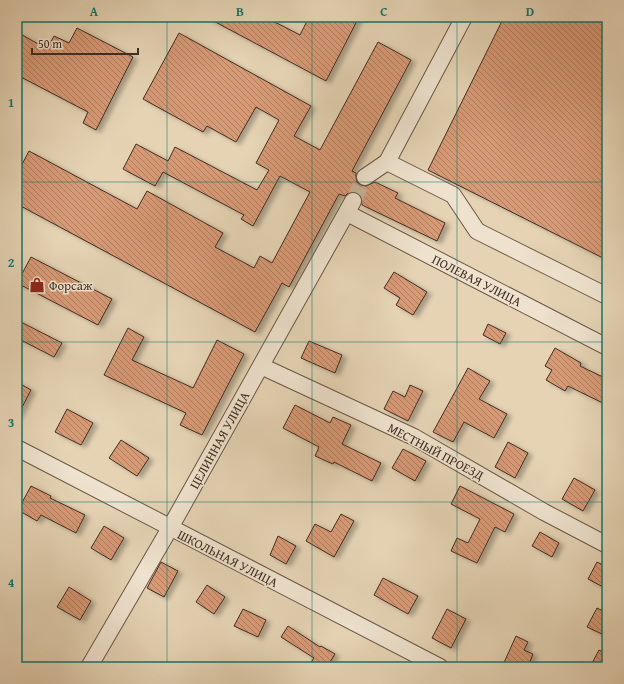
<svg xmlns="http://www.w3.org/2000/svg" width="624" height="684" font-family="'Gentium Book Plus',serif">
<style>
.building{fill:url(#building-back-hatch);stroke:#412d22;filter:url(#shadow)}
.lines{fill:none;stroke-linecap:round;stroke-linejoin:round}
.minor-tunnel{stroke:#c4b297;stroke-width:16;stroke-dasharray:16 8;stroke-linecap:butt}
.minor-casing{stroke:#6a5646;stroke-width:18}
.minor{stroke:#eee2ce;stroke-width:16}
.grid{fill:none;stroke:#0f766e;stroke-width:1;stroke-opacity:0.55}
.labels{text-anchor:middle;stroke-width:3;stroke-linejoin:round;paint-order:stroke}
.street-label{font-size:13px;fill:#412d22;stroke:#eee2ce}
.poi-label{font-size:13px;fill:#412d22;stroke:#eee2ce;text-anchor:start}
.neatline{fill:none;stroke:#0f766e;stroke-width:1.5}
.grid-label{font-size:13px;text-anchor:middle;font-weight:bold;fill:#0f766e}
</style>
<defs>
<pattern id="building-back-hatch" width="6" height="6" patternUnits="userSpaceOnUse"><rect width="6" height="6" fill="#d89974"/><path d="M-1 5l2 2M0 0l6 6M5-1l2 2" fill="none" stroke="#b17d5f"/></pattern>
<filter id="shadow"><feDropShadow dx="4.5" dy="2.5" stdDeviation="2" flood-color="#0004"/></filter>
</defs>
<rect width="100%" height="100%" fill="#e5d3b4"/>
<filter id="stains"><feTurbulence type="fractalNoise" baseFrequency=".005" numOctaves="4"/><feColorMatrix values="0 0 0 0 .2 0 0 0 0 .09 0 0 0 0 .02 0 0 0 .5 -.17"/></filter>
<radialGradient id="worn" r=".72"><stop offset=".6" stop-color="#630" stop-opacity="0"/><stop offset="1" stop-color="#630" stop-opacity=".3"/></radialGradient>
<!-- building -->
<path class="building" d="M206,17H265L300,35L309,17H359L326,81Z
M504,17H607V260L428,170Z
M77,28L133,57L96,130L83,123L88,112L17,75V32L47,49L54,36L69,43Z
M179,33L311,106L294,136L320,150L378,42L411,60L352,171L356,173V177L357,182L361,185L366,186L375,182L398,193L395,198L445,223L437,241L362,205L361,196L357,193L352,192L348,193L345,196L339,194L289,287L282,283L255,332L17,204V174L29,151L137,209L147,191L223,233L215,247L254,268L260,256L272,263L310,192L280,176L253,226L241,219L244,215L163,172L155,186L123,169L136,144L168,161L175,147L257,190L269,170L256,163L279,120L256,107L236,142L207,126L203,132L143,99Z
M31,257L112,299L98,325L17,283Z
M394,272L427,292L413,315L396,305L400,298L384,288Z
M17,320L62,343L54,357L17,338Z
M488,324L506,333L500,344L483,335Z
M128,328L144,337L132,360L193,388L217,340L244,354L202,435L180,425L186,413L104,375Z
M309,341L342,355L335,373L301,358Z
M555,348L581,363L580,366L607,379V405L568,386L565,391L546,380L552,370L545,366Z
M468,368L490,381L479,399L507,414L494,438L464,422L453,442L433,432Z
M17,382L31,390L17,417Z
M410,385L423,391L408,421L384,409L393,391L405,397Z
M295,405L330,423L333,417L351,425L342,444L381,463L372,481L334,462L333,464L315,456L319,447L283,428Z
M67,409L93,423L81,445L55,432Z
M121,440L149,458L137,476L109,458Z
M508,442L528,453L515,478L495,467Z
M403,449L426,461L415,481L392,468Z
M574,478L595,490L583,511L562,499Z
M31,486L51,496L50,498L85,515L76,533L41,515L37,521L18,510Z
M460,486L514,514L505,532L495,527L477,563L451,551L457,538L468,543L480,519L451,504Z
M341,514L354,521L334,557L306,541L315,524L331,532Z
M104,526L124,538L111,560L91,548Z
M540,532L559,543L552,557L532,546Z
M278,536L296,546L286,564L270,555Z
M161,562L178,571L164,597L147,588Z
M597,562L607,567V589L588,579Z
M383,578L418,596L408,614L374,595Z
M207,585L225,597L214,614L196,602Z
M69,587L91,601L80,620L57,607Z
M597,608L607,613V624L602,634L587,627Z
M243,609L266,620L258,637L234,626Z
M447,609L466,619L451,648L432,638Z
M288,626L320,647L321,646L335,654L327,667H308L314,658L281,637Z
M516,636L528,642L524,650L533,654L528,667H502Z
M599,650L607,654V667H590Z"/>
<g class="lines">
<!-- minor-tunnel -->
<path class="minor-tunnel" d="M353,201L365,177"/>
<defs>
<path id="minor" d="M387,162L453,195L477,231L607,296
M365,177L387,162L464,17
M347,213L607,347
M261,366L414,437L544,512L607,545
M17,448L440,667
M89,667L170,528L353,201"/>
</defs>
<!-- minor casing -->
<use href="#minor" class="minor-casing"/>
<!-- minor -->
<use href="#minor" class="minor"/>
</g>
<!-- grid -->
<path class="grid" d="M167,17V667M312,17V667M457,17V667M17,182H607M17,342H607M17,502H607"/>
<!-- icons -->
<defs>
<symbol id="shop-bare" viewBox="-9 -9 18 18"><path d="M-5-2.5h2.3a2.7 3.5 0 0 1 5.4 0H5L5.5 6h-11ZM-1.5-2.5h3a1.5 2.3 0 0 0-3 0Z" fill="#8f2418" stroke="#eee2ce" stroke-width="2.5" paint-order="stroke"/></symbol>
</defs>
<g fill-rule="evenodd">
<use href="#shop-bare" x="26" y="274" width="22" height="22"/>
</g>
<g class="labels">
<!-- street labels -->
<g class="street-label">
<text transform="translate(477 280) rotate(27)" y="5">ПОЛЕВАЯ УЛИЦА</text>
<text transform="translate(219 440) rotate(-61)" y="5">ЦЕЛИННАЯ УЛИЦА</text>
<text transform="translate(436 451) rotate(28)" y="5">МЕСТНЫЙ ПРОЕЗД</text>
<text transform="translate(228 558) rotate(27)" y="5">ШКОЛЬНАЯ УЛИЦА</text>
</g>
<!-- poi labels -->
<g class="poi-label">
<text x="49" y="290">Форсаж</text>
</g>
</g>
<!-- margin -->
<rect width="624" height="684" fill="none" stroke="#e5d3b4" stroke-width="44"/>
<!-- scale -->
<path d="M32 48v6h106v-6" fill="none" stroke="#412d22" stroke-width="2"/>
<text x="38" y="48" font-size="12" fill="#412d22" stroke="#eee2ce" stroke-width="3" paint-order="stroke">50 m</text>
<rect x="22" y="22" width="580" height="640" class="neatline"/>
<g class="grid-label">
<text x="94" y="16">A</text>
<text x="240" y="16">B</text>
<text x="384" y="16">C</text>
<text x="530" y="16">D</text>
<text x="11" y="107">1</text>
<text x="11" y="267">2</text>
<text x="11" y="427">3</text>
<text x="11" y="587">4</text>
</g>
<rect width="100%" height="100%" filter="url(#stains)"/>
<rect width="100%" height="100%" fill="url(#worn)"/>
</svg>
